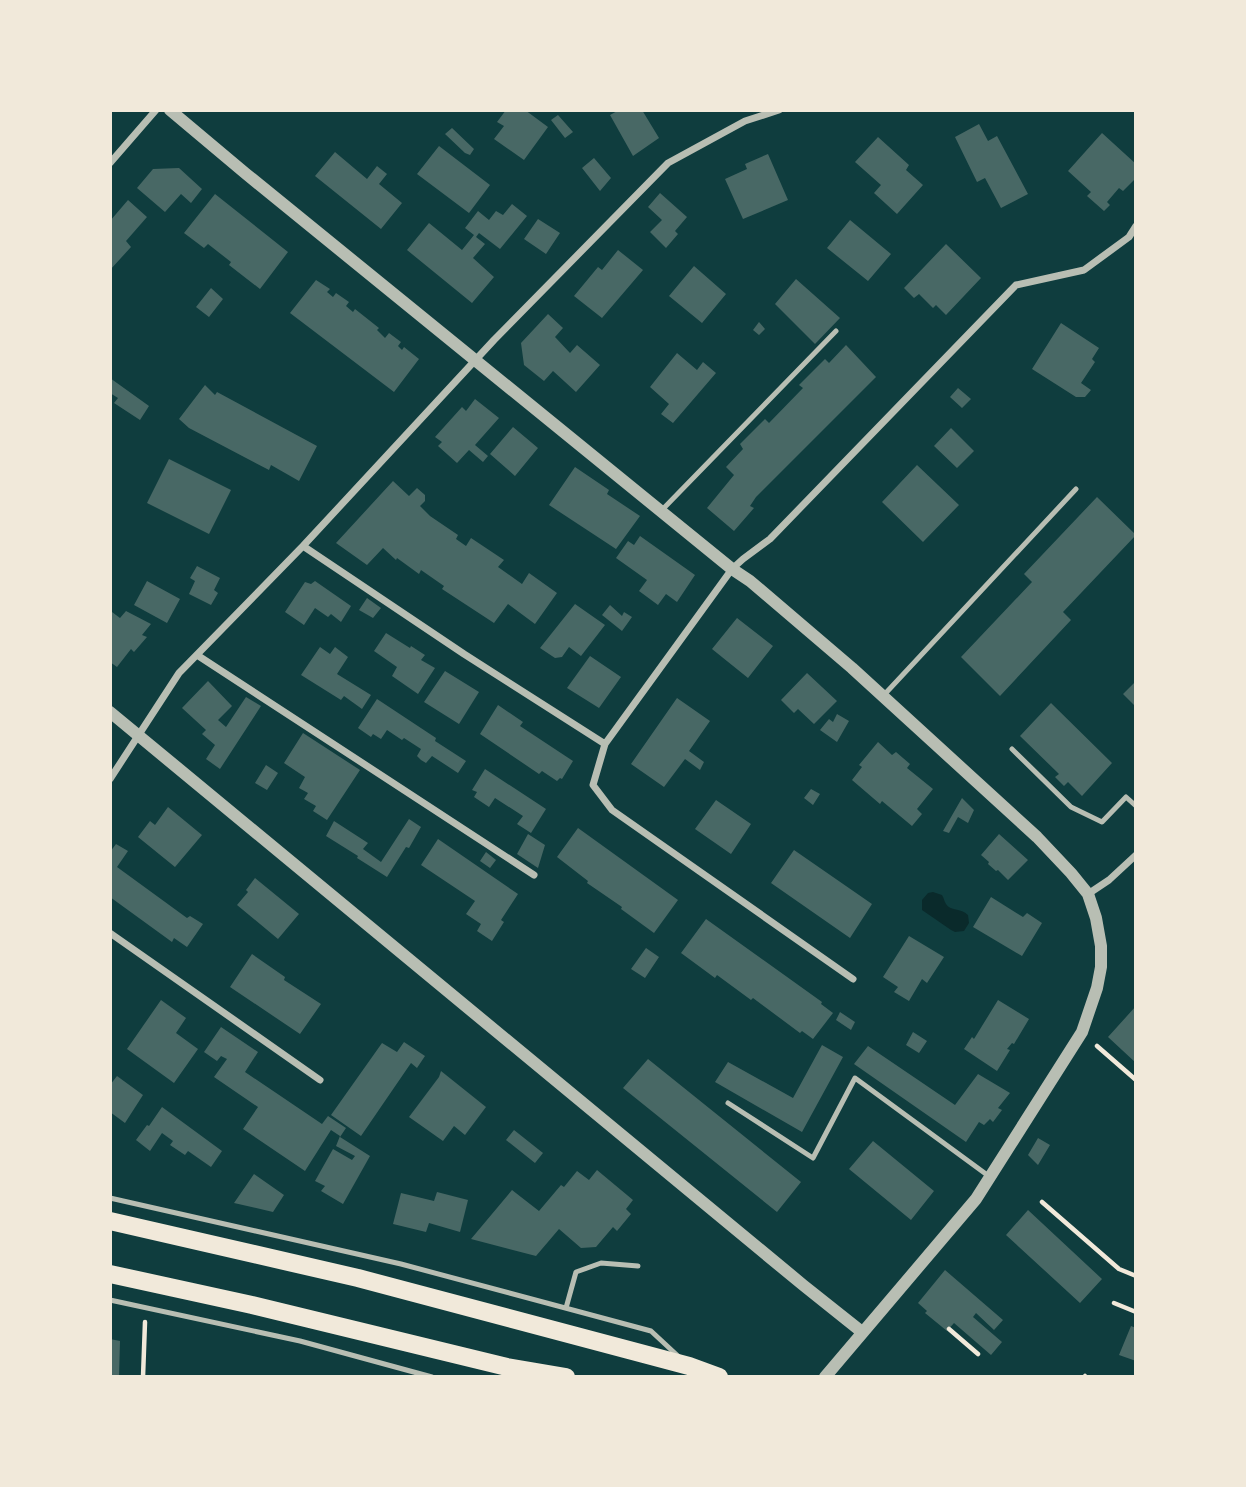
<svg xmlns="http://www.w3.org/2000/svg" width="1246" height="1487" font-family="'Archivo Narrow',sans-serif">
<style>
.water{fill:#0a2a2b}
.building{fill:#486865}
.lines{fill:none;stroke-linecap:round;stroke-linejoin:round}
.path{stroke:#f1e9da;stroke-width:4.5}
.service{stroke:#b8beb3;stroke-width:5}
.minor{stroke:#b8beb3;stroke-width:7}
.tertiary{stroke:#b8beb3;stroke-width:12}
.primary{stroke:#f1e9da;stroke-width:18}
</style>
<rect width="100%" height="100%" fill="#0f3d3e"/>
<!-- water -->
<path class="water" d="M933,892L942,895C944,898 944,901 946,904C950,911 961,908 968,915L969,923L964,931L955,932L951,930L922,910V900L928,893Z"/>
<!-- building -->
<path class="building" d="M506,110H525L548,127L524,160L494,139L504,126L497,122Z
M619,110H642L659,138L633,156L610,115Z
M558,115L573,132L565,138L551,120Z
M979,124L988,141L997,136L1028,194L1001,208L985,178L977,182L955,137Z
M452,128L474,149L470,155L465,153L445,134Z
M1102,133L1136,164V178L1123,191L1119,188L1107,202L1110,205L1104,211L1087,196L1091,192L1068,171Z
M878,137L909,165L906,170L923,185L897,214L874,193L881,185L855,162Z
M439,146L490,185L469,213L417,174Z
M335,152L367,179L377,166L387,174L379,184L402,203L381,229L315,176Z
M768,154L788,200L743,219L725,179L747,169L745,164Z
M594,158L611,178L600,191L582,168Z
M179,168L202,189L191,203L181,194L165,212L137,188L153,169Z
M660,193L687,217L675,231L678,234L666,248L650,232L662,220L648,207Z
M215,194L288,252L260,289L229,265L231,262L208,244L204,248L184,233Z
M128,200L147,217L126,241L131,247L110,270V221Z
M512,204L527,216L500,249L479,233L476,237L485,244L473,258L494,277L472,303L407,250L429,223L462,250L474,235L465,228L478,211L489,220L496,211L503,215Z
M538,219L560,233L546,254L524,239Z
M850,220L891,254L868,281L827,248Z
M946,244L981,278L946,315L936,305L933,308L919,294L914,298L904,288Z
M618,250L643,270L602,318L574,296L598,267L602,270Z
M694,266L726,294L702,323L669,296Z
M796,279L840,318L815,344L775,304Z
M316,280L330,289L327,292L333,297L336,293L349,302L346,306L353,312L355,309L379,328L377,330L385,338L389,333L401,342L398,346L402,350L404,347L419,359L394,392L290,313Z
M211,288L223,299L209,317L196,307Z
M548,314L563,328L555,337L570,353L577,345L600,365L576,392L553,371L544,381L524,365L521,343Z
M759,322L765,329L759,335L753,330Z
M1061,323L1099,348L1092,359L1095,362L1081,383L1091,390L1085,397H1076L1032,369Z
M846,345L876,377L756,497L750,506L754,508L734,531L707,508L734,475L726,467L743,449L740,444L765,419L769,423L803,388L799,385L825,359L829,363Z
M677,353L697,370L703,362L716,373L673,423L661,414L669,404L650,387Z
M110,378L149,406L140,420L114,403L118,398L110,393Z
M205,385L215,395L217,392L317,446L299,481L271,465L269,470L189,428L179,419Z
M958,388L971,399L962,408L950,397Z
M475,399L499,418L475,445L488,456L483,462L469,450L457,463L438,446L442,442L435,437L462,407L466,411Z
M513,427L538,448L515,476L490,454Z
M951,428L974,451L957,468L934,446Z
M169,459L231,490L209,534L147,503Z
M917,465L959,505L923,542L882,502Z
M575,467L609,490L607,494L640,516L616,549L549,505Z
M393,481L409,496L417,488L425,495V501L420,506L430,516L458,535L456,539L466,546L471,538L504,560L498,567L522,584L529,573L557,593L535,624L508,604L494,623L442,589L444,586L421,570L419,574L397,558L396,560L383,548L367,565L336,543Z
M1097,497L1136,535L1063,612L1071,620L1000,696L961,657L1032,582L1024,574Z
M640,536L695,575L677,602L666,594L658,605L639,591L647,580L616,558L628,541L634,545Z
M197,566L220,578L214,590L218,593L211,605L189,594L195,581L190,578Z
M147,581L180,599L167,623L134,605Z
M315,581L351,606L341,622L331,614L328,617L315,608L304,625L285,612L305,582L311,584Z
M367,598L381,608L373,618L359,610Z
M575,604L605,625L581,656L569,647L562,657L555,658L540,648Z
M610,605L622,616L624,612L632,617L622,631L602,615Z
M126,611L151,624L142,635L147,637L134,652L131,649L117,667L110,662V614L112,612L120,618Z
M737,618L773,646L748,678L712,649Z
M386,633L410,648L411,646L425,655L421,660L435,668L418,694L392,676L397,667L374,651Z
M320,647L330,654L335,647L348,657L337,674L371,695L362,709L344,696L341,700L301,675Z
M590,656L621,677L599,708L567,688Z
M445,671L479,692L459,724L424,702Z
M807,673L837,701L814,724L798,709L794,713L781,700Z
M208,681L232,706L218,720L226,727L246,697L261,706L220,769L206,759L215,745L202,734L206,730L182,708Z
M1136,681V707L1123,694Z
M677,698L710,721L689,751L704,762L700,770L685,759L664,787L631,764Z
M377,699L436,738L435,741L466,761L458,773L432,756L426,763L421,760L417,756L421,749L404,738L402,740L387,730L381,739L373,734L371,737L358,728Z
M1051,703L1112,763L1082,796L1068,782L1064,786L1055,777L1059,774L1020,736Z
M498,705L523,722L520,726L573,761L562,779L560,778L557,781L542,771L539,774L480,734Z
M837,714L849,721L837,742L820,730L829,719L833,722Z
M303,733L360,770L327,820L313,811L316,806L304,799L308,793L299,788L305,777L284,763Z
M878,742L892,755L896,752L910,764L907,768L933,789L917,809L922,814L912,826L882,801L880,804L852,780L862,767L859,765Z
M266,765L278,773L267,790L255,783Z
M485,769L546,809L531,833L517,824L523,816L495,798L489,807L474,797L477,792L472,790Z
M811,789L820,794L813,805L804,798Z
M962,798L974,810L968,823L958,817L949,833L943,831Z
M716,800L751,824L731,854L695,829Z
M168,807L202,835L175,867L138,837L150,821L155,825Z
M409,819L421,827L409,848L406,847L387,877L357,858L358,856L326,836L334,821L368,843L363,849L381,862Z
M578,828L678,900L654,933L621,909L622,907L587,883L588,881L557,857Z
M528,834L545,845L538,868L517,854Z
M999,834L1028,860L1008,880L998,870L996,871L988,864L989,862L981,855Z
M438,839L518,894L501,920L504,922L492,941L477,931L481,924L466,914L475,901L421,865Z
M116,844L128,851L117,867L187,918L190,916L203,924L187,947L174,938L172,942L110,897V852Z
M794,850L872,904L850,938L771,883Z
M486,852L496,860L490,868L480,861Z
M255,878L299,914L278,939L237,905L248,892L246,890Z
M991,897L1023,917L1027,913L1042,923L1022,956L973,927Z
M706,919L822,1002L821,1004L833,1013L813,1039L802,1031L800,1033L753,998L751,1000L717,975L715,978L681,953Z
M909,936L944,957L927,983L922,979L909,1001L894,992L898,987L883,977Z
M646,948L659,957L645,978L631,969Z
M252,954L285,977L284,980L321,1004L300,1034L230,987Z
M161,1000L186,1018L176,1033L198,1049L174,1083L127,1049Z
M998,1000L1029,1019L1014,1044L1012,1043L1007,1049L1010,1050L997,1071L964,1049L972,1037L974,1039Z
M1136,1006V1063L1108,1037Z
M840,1012L855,1022L851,1030L836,1020Z
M221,1027L258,1052L245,1072L322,1124L328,1116L346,1128L340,1137L370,1156L343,1204L321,1191L325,1186L315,1181L333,1149L352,1160L355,1156L336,1146L340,1136L331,1130L305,1171L243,1129L258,1107L214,1077L227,1059L221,1056L217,1061L204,1052Z
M913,1032L927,1041L919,1053L906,1045Z
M404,1042L425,1056L417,1068L411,1063L361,1136L331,1115L382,1043L397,1052Z
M822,1045L843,1057L802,1132L715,1082L728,1062L793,1098Z
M868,1046L955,1105L978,1074L1010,1093L998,1108L1002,1110L993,1122L990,1119L984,1125L979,1122L966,1142L854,1064Z
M648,1059L801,1182L777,1212L623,1088Z
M441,1071L486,1107L465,1135L454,1126L443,1141L409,1117L439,1077Z
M117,1076L143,1095L125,1123L110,1112V1085Z
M162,1107L222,1151L211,1167L188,1151L185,1155L170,1145L173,1141L162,1133L150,1151L136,1140L147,1125L149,1126Z
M514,1130L543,1153L535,1163L506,1140Z
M1038,1138L1050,1145L1038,1165L1028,1155Z
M873,1141L934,1191L911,1220L849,1169Z
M597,1170L633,1200L626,1209L631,1214L617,1231L613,1227L596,1247L581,1248L559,1229L536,1256L471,1239L512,1190L539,1211L561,1185L564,1187L577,1171L589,1180Z
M254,1174L284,1195L273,1212L234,1203Z
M437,1192L468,1200L460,1232L429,1223L426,1232L393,1224L401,1193L434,1201Z
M1028,1210L1102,1279L1080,1303L1006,1235Z
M945,1270L1003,1320L994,1330L976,1313L973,1317L1002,1342L991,1355L954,1323L947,1331L925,1313L927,1311L918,1303Z
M1131,1326L1136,1328V1361L1119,1355Z
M110,1339L120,1341L119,1377H110Z"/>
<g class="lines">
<!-- path -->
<path class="path" d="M1097,1046L1136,1080
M1042,1202L1119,1269L1136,1276
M1114,1303L1136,1312
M949,1329L978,1354
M1085,1376L1086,1377
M143,1377L145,1322"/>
<!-- service -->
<path class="service" d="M661,511L836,331
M883,696L1076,489
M1012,749L1071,807L1102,822L1126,797L1136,806
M728,1103L813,1158L855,1078L990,1177
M110,1198L401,1264L651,1331L679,1357
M110,1300L300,1341L432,1377
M566,1308L576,1272L601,1263L638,1266"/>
<!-- minor -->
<path class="minor" d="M110,163L156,110
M303,546L464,654L605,744
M197,655L534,875
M110,779L179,673L303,546L494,340L668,163L745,121L779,110
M1088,894L1109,880L1136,855
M110,933L320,1080
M853,979L612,810L593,785L605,744L732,569L743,559L770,539L1016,285L1084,270L1129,237L1136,226"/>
<!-- tertiary -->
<path class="tertiary" d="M170,110L245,173L732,569L750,581L852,668L1037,837L1071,873L1088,894L1096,918L1101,946V967L1097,988L1082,1032L976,1199L825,1377
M110,712L803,1285L862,1332"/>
<!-- primary -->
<path class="primary" d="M110,1221L358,1278L689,1366L719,1377
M110,1274L252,1305L507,1367L566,1377"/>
</g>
<!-- border -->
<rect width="1246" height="1487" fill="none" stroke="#f1e9da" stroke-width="224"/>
</svg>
